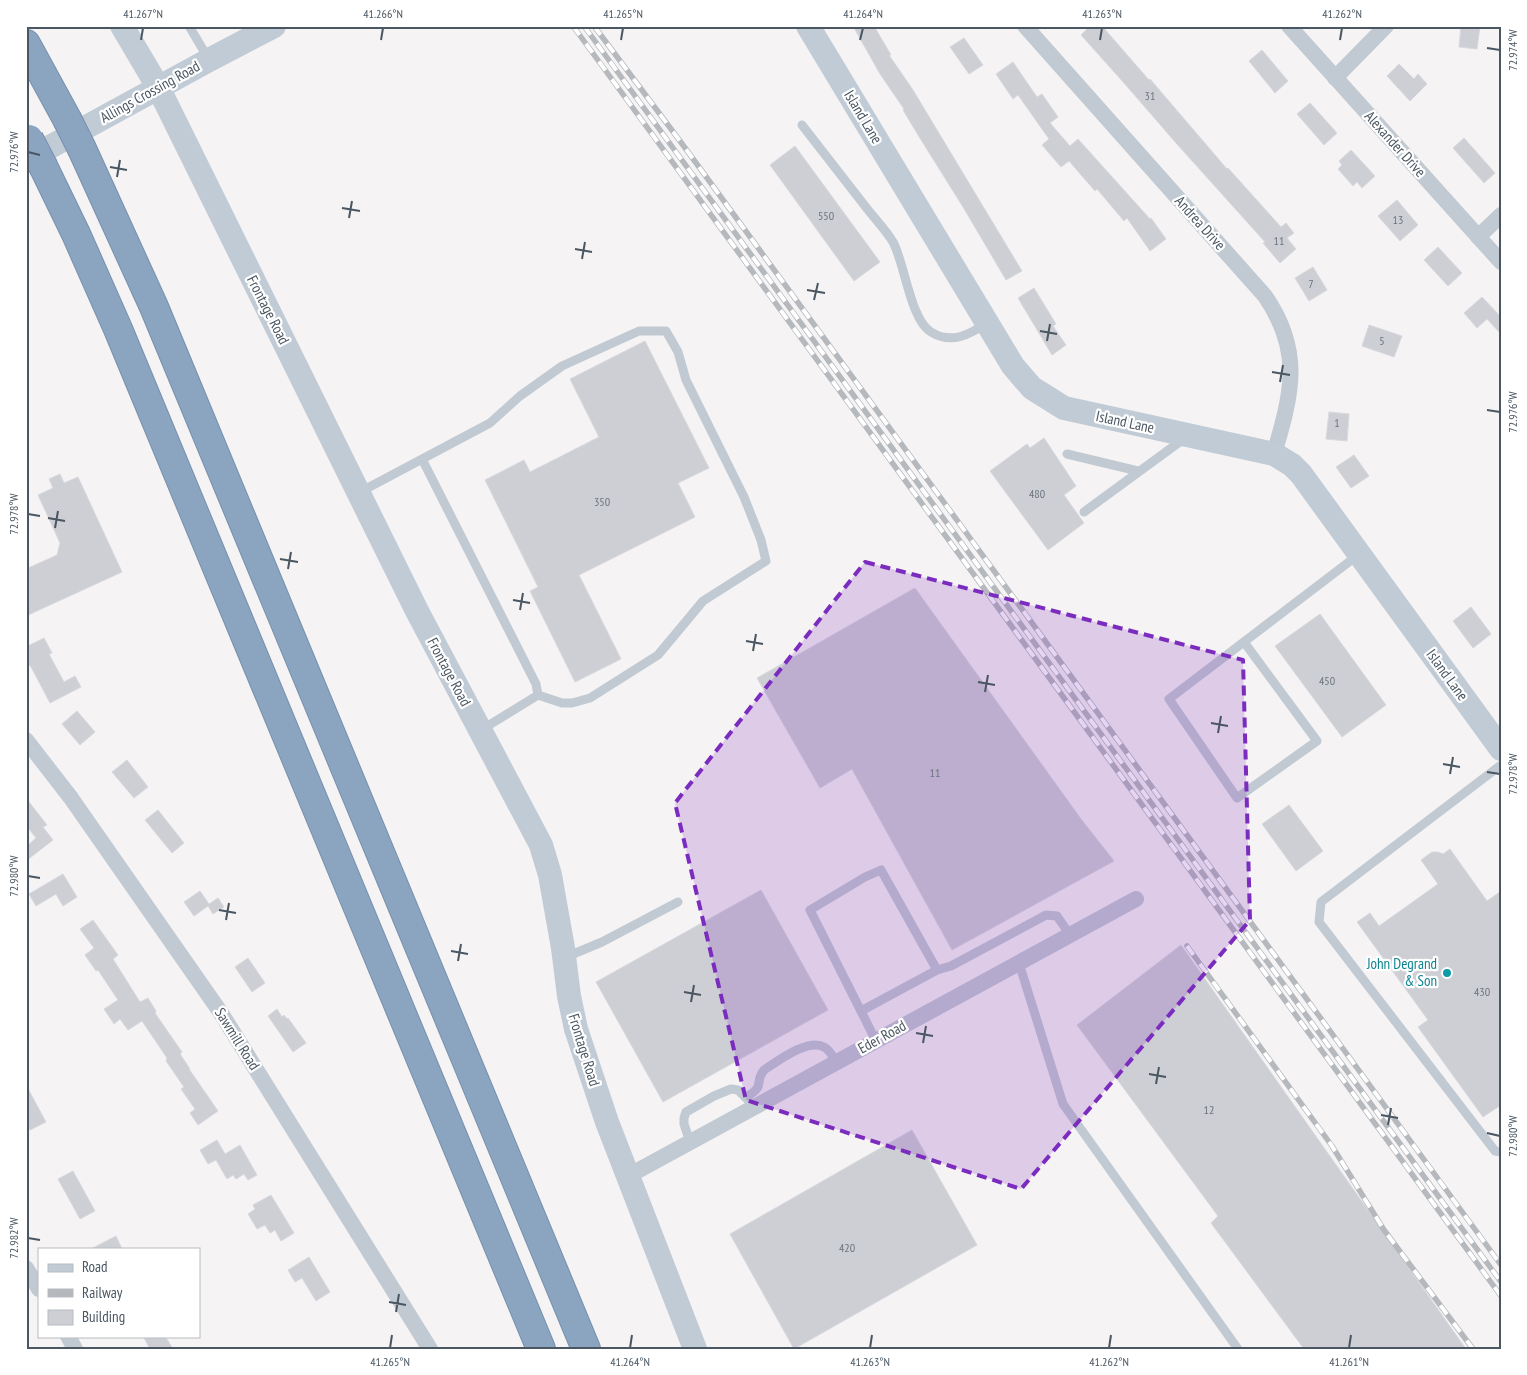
<svg xmlns="http://www.w3.org/2000/svg" width="1527" height="1375" font-family="'PT Sans Narrow',sans-serif">
<style>
.building{fill:#cdcfd5;stroke:#d7d9de}
.lines{fill:none;stroke-linecap:round;stroke-linejoin:round}
.highway-casing{stroke:#7690ad;stroke-width:30}
.lane{stroke:#c1cad2;stroke-width:9}
.street{stroke:#c1cad2;stroke-width:16}
.secondary{stroke:#c1cbd6;stroke-width:24}
.highway{stroke:#8ba5c1;stroke-width:28}
.rail-casing{stroke:#b5b8bd;stroke-width:5.5}
.rail{stroke:#fff;stroke-width:4;stroke-dasharray:11;stroke-linecap:butt}
.highway-bridge-casing{stroke:#7690ad;stroke-width:30;stroke-linecap:butt}
.highway-bridge{stroke:#8ba5c1;stroke-width:28}
.marked{fill:#7b2cbf;fill-opacity:0.2;stroke:#7b2cbf;stroke-width:4;stroke-dasharray:10 6;stroke-linejoin:round}
.ticks{fill:none;stroke:#4a5661;stroke-width:2}
.culture-dot{fill:#0f9aa8;stroke:#fff;stroke-width:2}
.labels{text-anchor:middle;stroke-width:4.5;stroke-linejoin:round;paint-order:stroke}
.number-label{font-size:12px;fill:#6b747e}
.street-label{font-size:15px;fill:#4a5661;stroke:#fff}
.culture-label{font-size:15px;fill:#0d838f;stroke:#fff;text-anchor:end}
.neatline{fill:none;stroke:#4a5661;stroke-width:2}
.ticks-label{font-size:12px;text-anchor:middle;fill:#4a5661}
</style>
<rect width="100%" height="100%" fill="#f5f3f3"/>
<!-- building -->
<path class="building" d="M853,26H874L891,55H889L913,90L1022,271L1006,280L963,207L918,135L903,110L904,109L880,74Z
M1090,26H1102L1149,80L1150,79L1227,169L1228,168L1281,227L1286,223L1294,233L1287,238L1296,249L1280,263L1263,243L1265,242L1176,143L1124,83L1081,35Z
M1461,26H1480L1477,49L1459,47Z
M964,38L983,65L969,74L950,47Z
M1262,50L1288,81L1275,93L1249,61Z
M1013,62L1037,97L1042,94L1058,117L1050,123L1070,146L1078,139L1150,219L1151,218L1166,239L1150,251L1127,218L1124,221L1097,189L1095,191L1069,161L1061,167L1042,145L1049,139L1018,95L1013,99L996,74Z
M1399,64L1414,79L1418,74L1427,84L1410,101L1387,76Z
M1310,103L1337,133L1324,145L1297,114Z
M1464,138L1495,173L1484,183L1453,148Z
M795,146L880,262L854,281L770,165Z
M1351,150L1375,176L1362,188L1357,182L1353,186L1338,169L1342,165L1339,161Z
M1397,200L1418,225L1400,241L1378,216Z
M1438,247L1462,273L1448,286L1424,260Z
M1313,267L1327,290L1309,301L1295,278Z
M1034,288L1056,324L1053,326L1066,345L1052,355L1018,298Z
M1482,297L1501,317V334L1487,319L1477,328L1464,313Z
M1369,325L1402,336L1394,357L1362,346Z
M645,341L709,468L678,483L695,517L579,575L621,659L575,682L530,591L538,587L485,480L524,460L530,472L599,437L570,379Z
M1329,412L1349,414L1347,441L1326,439Z
M1044,438L1076,486L1064,495L1084,523L1048,550L990,471L1027,444L1030,448Z
M1354,455L1369,476L1351,488L1336,467Z
M60,474L64,483L78,477L122,572L26,616V569L57,555L60,543L38,495L53,488L49,479Z
M915,588L1081,819L1114,861L952,950L852,769L820,788L757,678Z
M1471,607L1491,634L1473,648L1453,621Z
M1320,614L1386,705L1342,737L1275,646Z
M44,638L52,653L49,654L64,682L75,676L81,687L50,703L30,665L26,667V647Z
M77,711L95,732L80,745L62,724Z
M127,760L148,787L134,798L112,772Z
M26,798L47,825L43,827L53,840L26,861V847L36,838L26,825Z
M1289,805L1323,851L1296,871L1262,824Z
M158,810L184,843L172,853L145,820Z
M1450,849L1487,901L1501,891V1105L1483,1117L1418,1027L1428,1020L1357,922L1370,913L1379,926L1438,884L1421,860L1432,852H1438L1443,854Z
M63,874L77,897L63,906L56,894L36,906L29,894Z
M761,890L828,1010L663,1102L596,982Z
M200,891L209,904L218,898L224,907L213,914L208,906L194,916L184,902Z
M93,920L118,955L113,959L140,1002L148,998L156,1011L155,1013L182,1052L180,1054L190,1069H189L218,1111L198,1125L190,1113L195,1109L181,1089L184,1087L166,1061L167,1058L142,1021L128,1030L120,1019L114,1024L104,1009L118,1000L98,970L96,971L85,955L94,948L80,929Z
M1181,945L1466,1349H1304L1211,1223L1218,1216L1077,1025Z
M248,958L265,983L252,992L235,967Z
M277,1009L282,1017L284,1015L287,1019L288,1018L306,1043L293,1052L268,1016Z
M26,1085L46,1122L30,1130L26,1123Z
M912,1130L977,1245L794,1349L730,1234Z
M217,1140L225,1154L240,1145L257,1175L248,1180L244,1174L236,1179L233,1175L227,1179L216,1160L208,1164L200,1150Z
M73,1171L95,1211L80,1219L58,1179Z
M271,1195L294,1233L281,1241L275,1230L270,1233L265,1225L257,1229L248,1214L255,1209L253,1205Z
M116,1236L122,1249H91Z
M309,1257L330,1292L316,1301L302,1278L295,1282L288,1270Z
M143,1336H165L173,1349H150Z"/>
<g class="lines">
<defs>
<path id="highway" d="M26,44L67,119
M82,149L154,307L586,1349
M44,168L76,234L118,329L541,1349"/>
</defs>
<!-- highway casing -->
<use href="#highway" class="highway-casing"/>
<!-- lane -->
<path class="lane" d="M189,26L208,58
M802,125C823,152 844,179 865,206C874,218 886,230 893,242C905,264 910,319 931,332C952,345 970,334 987,323
M1067,454L1138,471
M422,459L536,684L538,695L481,730
M360,492L490,423L520,396L562,366L639,331H666L678,352L686,380L744,497L761,540L766,561L703,601L658,655L590,698L572,703H562L538,695
M1084,512L1185,438
M1244,642L1317,741L1237,798L1169,699L1358,555
M1501,765L1321,902L1319,922L1495,1151L1501,1152
M566,957L602,942L678,902
M1019,963L1063,1104L1238,1349
M861,1011L937,970
M876,1041L810,910L865,877L881,870L937,970L951,966L1046,915L1057,916L1070,935
M746,1097C767,1085 753,1084 764,1070C778,1061 808,1038 824,1047C830,1050 833,1057 836,1062
M690,1142L684,1124V1118L686,1112L714,1096L731,1089L738,1090L749,1101"/>
<!-- street -->
<path class="street" d="M1025,26L1265,296C1303,351 1292,393 1274,454
M1289,26L1501,262
M1335,78L1386,26
M1478,237L1501,215
M26,740L71,798L221,1013L430,1349
M628,1176L1136,899
M26,1268L39,1289
M68,1336L75,1349"/>
<!-- secondary -->
<path class="secondary" d="M122,26L158,87L417,611L541,845L550,875L563,948L569,996L576,1029L607,1122L695,1349
M808,26L1013,366L1032,388L1064,408L1274,454L1292,465L1301,474L1501,749
M26,160L209,60L274,26"/>
<!-- highway -->
<use href="#highway" class="highway"/>
<defs>
<path id="rail" d="M573,26L1501,1296
M584,26L1501,1282
M594,26L680,141L1501,1265
M1187,946L1332,1146L1384,1230L1473,1349"/>
</defs>
<!-- rail casing -->
<use href="#rail" class="rail-casing"/>
<!-- rail -->
<use href="#rail" class="rail"/>
<defs>
<path id="highway-bridge" d="M67,119L82,149
M29,139L44,168"/>
</defs>
<!-- highway-bridge casing -->
<use href="#highway-bridge" class="highway-bridge-casing"/>
<!-- highway-bridge -->
<use href="#highway-bridge" class="highway-bridge"/>
</g>
<!-- marked area -->
<path class="marked" d="M865,562L1243,660L1250,920L1021,1189L746,1100L675,803Z"/>
<!-- ticks -->
<path class="ticks" d="M141,40L143,28M381,40L383,28M621,40L623,28M860,40L863,28M1100,40L1102,28M1340,40L1342,28M1487,48L1500,50M28,152L40,155M110,167L127,170M117,177L120,160M342,208L360,211M349,218L352,201M575,249L592,252M582,259L585,242M807,290L825,293M814,300L818,283M1040,331L1057,334M1047,341L1050,324M1272,372L1290,375M1280,382L1283,365M1487,410L1500,412M28,514L40,516M48,518L65,521M55,528L58,511M280,559L298,562M288,569L291,552M513,600L530,603M520,610L523,593M746,641L763,644M753,651L756,634M978,682L995,685M985,692L988,675M1211,723L1228,726M1218,733L1221,716M1443,764L1460,767M1487,772L1500,774M1450,774L1453,757M28,876L40,878M219,910L236,913M226,920L229,903M451,951L468,954M458,961L461,944M684,992L701,995M691,1002L694,985M916,1033L933,1036M923,1043L926,1026M1149,1074L1166,1077M1156,1084L1159,1067M1381,1115L1398,1118M1388,1125L1391,1108M1487,1133L1500,1136M28,1238L40,1240M389,1302L406,1305M396,1312L399,1294M390,1348L392,1335M630,1348L632,1335M870,1348L872,1335M1109,1348L1111,1335M1349,1348L1351,1335"/>
<!-- markers -->
<circle class="culture-dot" cx="1447" cy="973" r="5"/>
<g class="labels">
<!-- number labels -->
<g class="number-label">
<text x="1150" y="100">31</text>
<text x="826" y="220">550</text>
<text x="1398" y="224">13</text>
<text x="1279" y="245">11</text>
<text x="1311" y="288">7</text>
<text x="1382" y="345">5</text>
<text x="1337" y="427">1</text>
<text x="1037" y="498">480</text>
<text x="602" y="506">350</text>
<text x="1327" y="685">450</text>
<text x="935" y="777">11</text>
<text x="1482" y="996">430</text>
<text x="1209" y="1114">12</text>
<text x="847" y="1252">420</text>
</g>
<!-- street labels -->
<g class="street-label">
<text transform="translate(150 92) rotate(-29)" y="5">Allings Crossing Road</text>
<text transform="translate(863 117) rotate(59)" y="5">Island Lane</text>
<text transform="translate(1395 144) rotate(48)" y="5">Alexander Drive</text>
<text transform="translate(1200 223) rotate(48)" y="5">Andrea Drive</text>
<text transform="translate(268 310) rotate(63)" y="5">Frontage Road</text>
<text transform="translate(1125 422) rotate(12)" y="5">Island Lane</text>
<text transform="translate(449 672) rotate(62)" y="5">Frontage Road</text>
<text transform="translate(1447 675) rotate(54)" y="5">Island Lane</text>
<text transform="translate(882 1037) rotate(-29)" y="5">Eder Road</text>
<text transform="translate(237 1039) rotate(58)" y="5">Sawmill Road</text>
<text transform="translate(584 1050) rotate(73)" y="5">Frontage Road</text>
</g>
<!-- culture labels -->
<g class="culture-label">
<text x="1437" y="969">John Degrand<tspan x="1437" dy="17">&amp; Son</tspan></text>
</g>
</g>
<!-- border -->
<rect width="1527" height="1375" fill="none" stroke="#ffffff" stroke-width="55"/>
<!-- legend -->
<rect x="38" y="1248" width="162" height="90" fill="#ffffff" stroke="#b7bbc0"/>
<rect x="48" y="1264" width="25" height="8" fill="#c1cbd6" stroke="#b7bbc0"/>
<text x="82" y="1272" font-size="15" fill="#4a5661">Road</text>
<rect x="48" y="1289" width="25" height="8" fill="#b5b8bd" stroke="#b7bbc0"/>
<text x="82" y="1298" font-size="15" fill="#4a5661">Railway</text>
<rect x="48" y="1310" width="25" height="15" fill="#cdcfd5" stroke="#b7bbc0"/>
<text x="82" y="1322" font-size="15" fill="#4a5661">Building</text>
<rect x="28" y="28" width="1472" height="1320" class="neatline"/>
<g class="ticks-label">
<text x="143" y="18">41.267°N</text>
<text x="383" y="18">41.266°N</text>
<text x="623" y="18">41.265°N</text>
<text x="863" y="18">41.264°N</text>
<text x="1102" y="18">41.263°N</text>
<text x="1342" y="18">41.262°N</text>
<text transform="translate(1513 50) rotate(-90)" y="4">72.974°W</text>
<text transform="translate(14 152) rotate(-90)" y="4">72.976°W</text>
<text transform="translate(1513 412) rotate(-90)" y="4">72.976°W</text>
<text transform="translate(14 514) rotate(-90)" y="4">72.978°W</text>
<text transform="translate(1513 774) rotate(-90)" y="4">72.978°W</text>
<text transform="translate(14 876) rotate(-90)" y="4">72.980°W</text>
<text transform="translate(1513 1136) rotate(-90)" y="4">72.980°W</text>
<text transform="translate(14 1238) rotate(-90)" y="4">72.982°W</text>
<text x="390" y="1366">41.265°N</text>
<text x="630" y="1366">41.264°N</text>
<text x="870" y="1366">41.263°N</text>
<text x="1109" y="1366">41.262°N</text>
<text x="1349" y="1366">41.261°N</text>
</g>
</svg>
